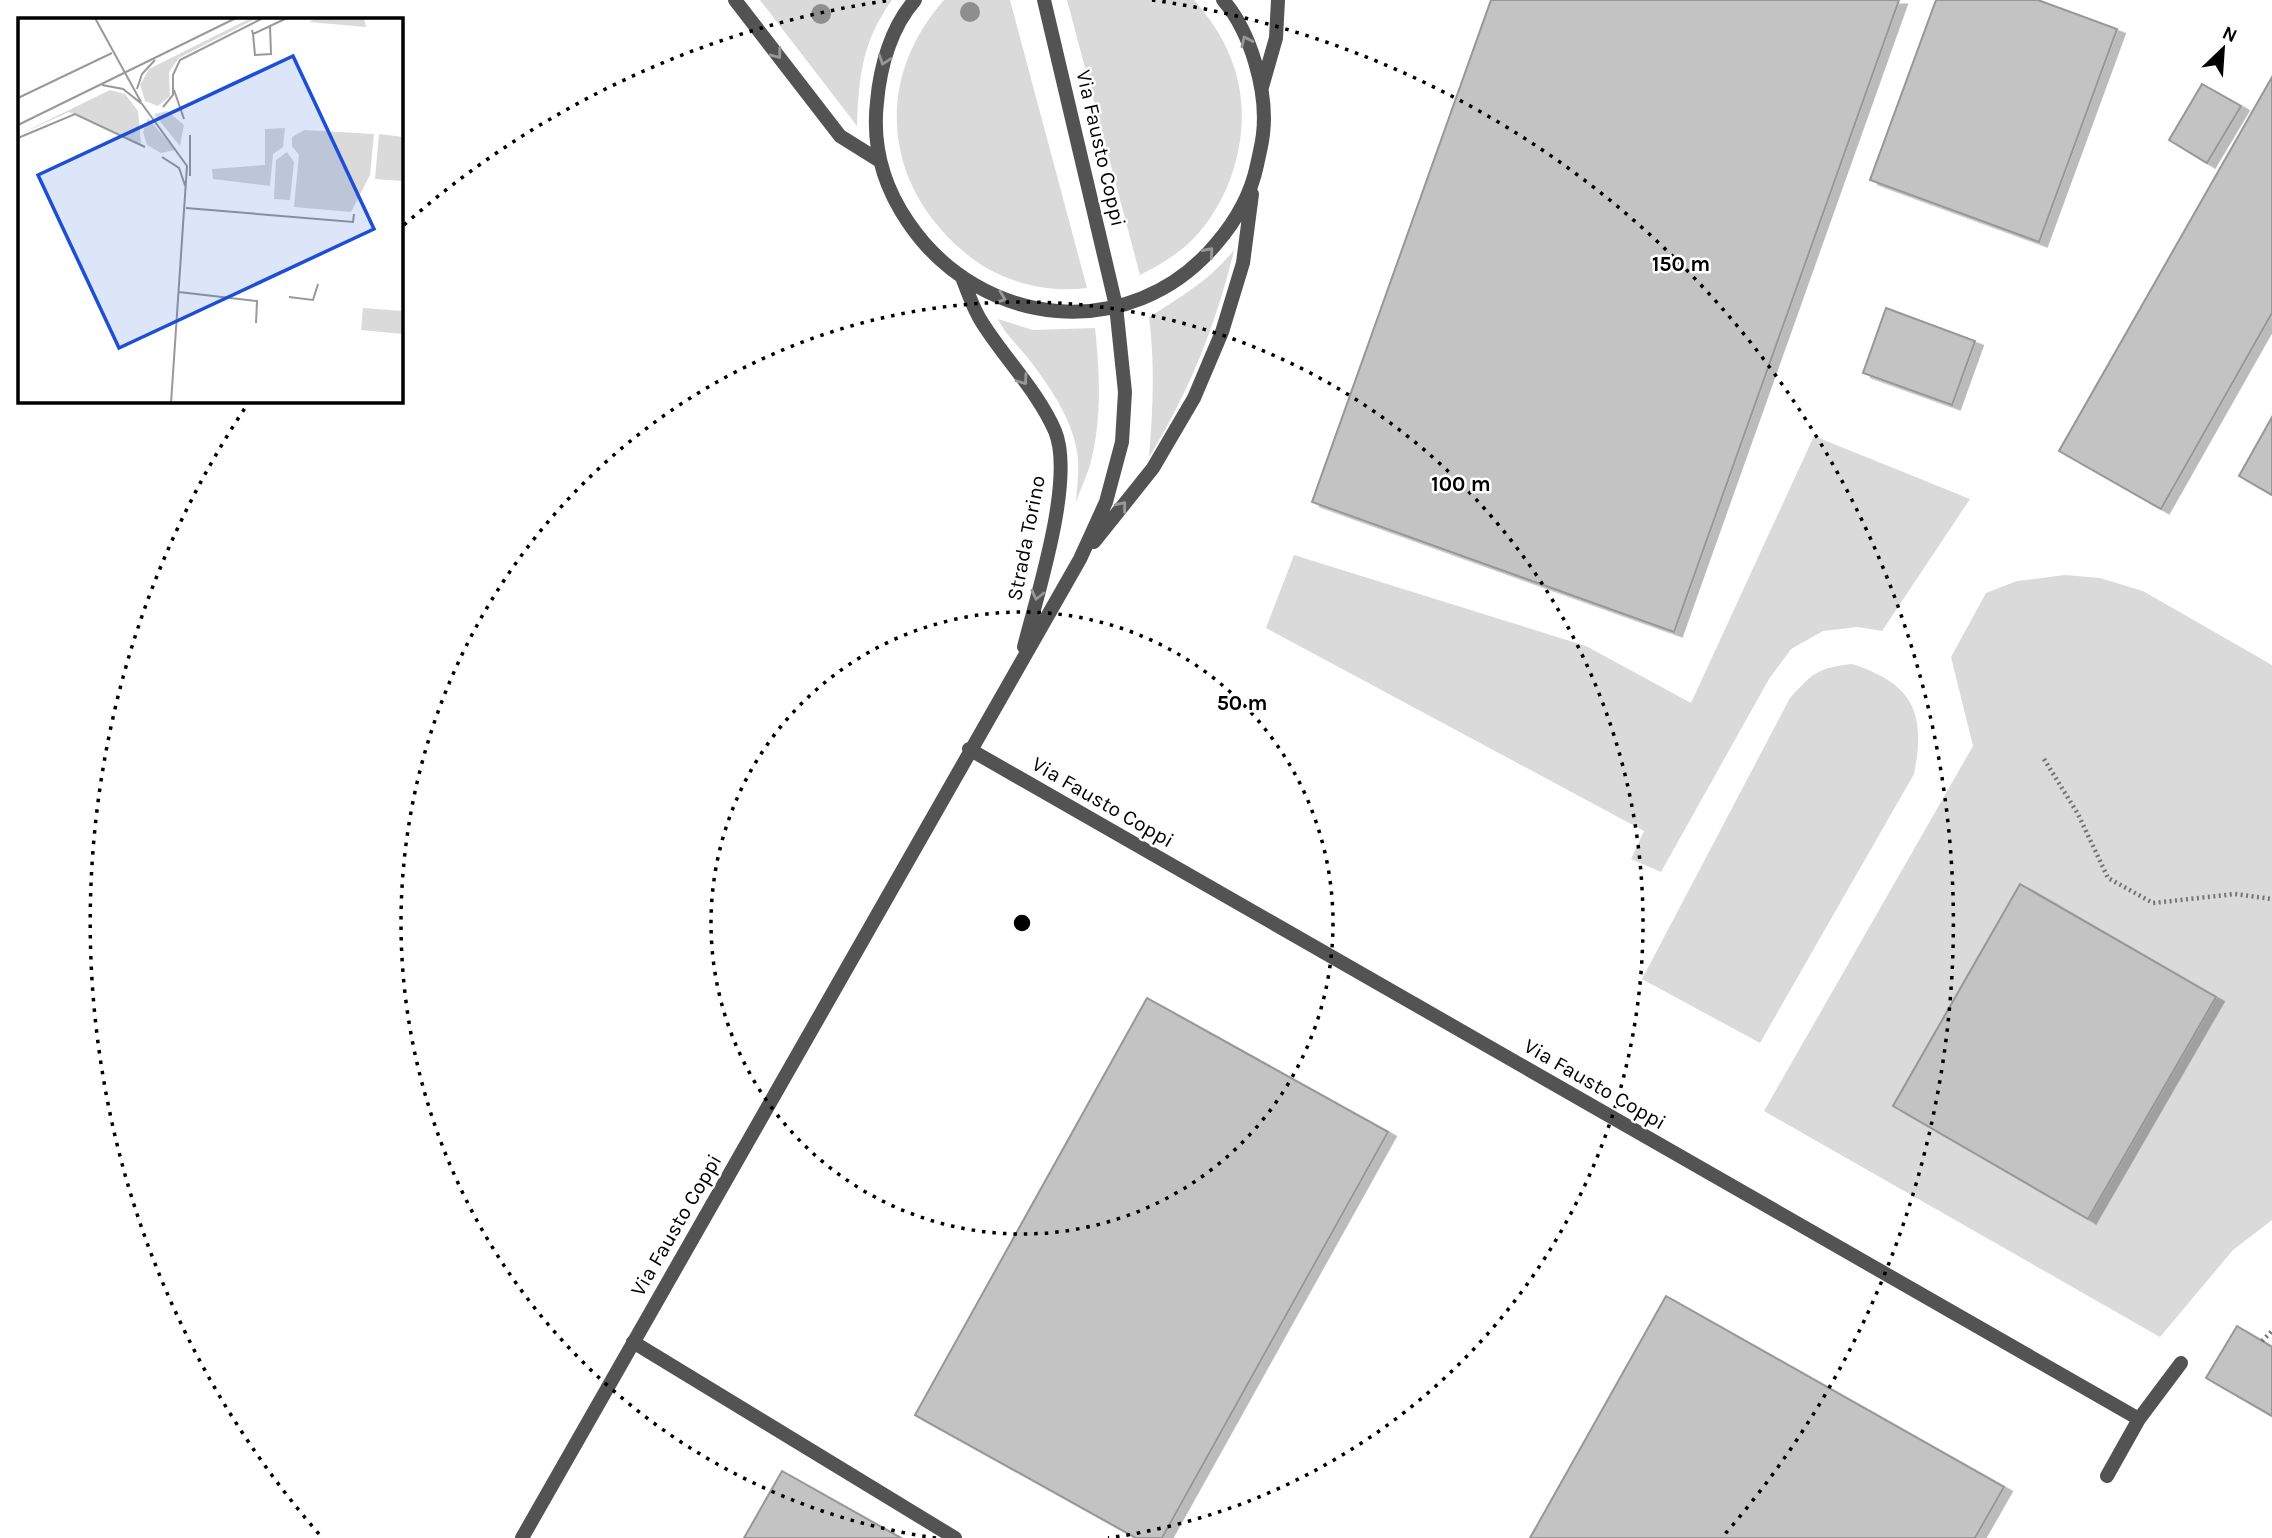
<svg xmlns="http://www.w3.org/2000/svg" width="2272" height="1538" font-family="Karla,sans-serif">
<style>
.green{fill:#dadada}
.building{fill:#c3c3c3;stroke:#979797;stroke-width:2;filter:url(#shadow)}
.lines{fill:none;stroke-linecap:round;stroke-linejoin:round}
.path{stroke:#757575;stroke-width:4.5;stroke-dasharray:2 3.5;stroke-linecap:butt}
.service{stroke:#535353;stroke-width:14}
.minor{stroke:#535353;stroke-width:14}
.tree{fill:#8e8e8e}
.oneway{stroke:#989898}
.ring{fill:none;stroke:#000;stroke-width:3.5;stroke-dasharray:3.5 7}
.labels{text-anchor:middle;stroke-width:5;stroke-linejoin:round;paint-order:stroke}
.street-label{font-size:21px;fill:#000;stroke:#fff}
.inset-road{fill:none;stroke:#999;stroke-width:2}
.view{fill:#1d4ed8;fill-opacity:0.15;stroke:#1d4ed8;stroke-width:3.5}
.inset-edge{fill:none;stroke:#000;stroke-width:3.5}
.centre{fill:#000;stroke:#fff;stroke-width:3.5}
.ring-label{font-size:21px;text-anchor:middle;font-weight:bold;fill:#000;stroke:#fff;stroke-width:5;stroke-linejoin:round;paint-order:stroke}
</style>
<defs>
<filter id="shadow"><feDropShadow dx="8" dy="4.5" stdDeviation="0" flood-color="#0004"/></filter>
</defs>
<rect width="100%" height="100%" fill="#fff"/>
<!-- green -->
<path class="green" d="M760,0H892C862,42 859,75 857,126Z
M944,0H1010L1087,288C1043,294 996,280 963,251C883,183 874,79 944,0Z
M1067,0H1194C1208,16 1221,34 1229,54C1257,116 1237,197 1189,243C1174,257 1157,266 1140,275Z
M1234,250C1217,322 1189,393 1149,457C1153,410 1155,363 1149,317C1181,297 1211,279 1234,250Z
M998,319L1033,330L1095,328C1100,373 1102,421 1090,465C1086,478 1080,490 1076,502C1077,488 1079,472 1078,458C1074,422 1052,390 1031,362C1020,347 1006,336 998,319Z
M1814,436L1970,499L1882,631L1858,627L1823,631L1791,649L1769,679L1661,872L1631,859L1644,831L1266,628L1294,555L1586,646L1691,703Z
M2065,575L2100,578L2143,591L2272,665V1220L2233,1250L2160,1337L1764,1111L1973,746L1951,657L1986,593L2017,581Z
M1852,664C1914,684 1926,713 1914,774L1760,1043L1642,979L1790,698C1813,673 1817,668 1852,664Z"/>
<!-- building -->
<path class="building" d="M1491,0H1899L1674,632L1312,502Z
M1936,0H2038L2117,29L2039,242L1870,180Z
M2272,77V313L2161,509L2059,451Z
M2202,84L2241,106L2207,163L2169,140Z
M1886,308L1975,341L1952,405L1863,373Z
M2272,417V495L2239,476Z
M2020,884L2216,997L2088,1219L1893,1106Z
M1147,998L1388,1132L1162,1538H1136L915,1415Z
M1666,1296L2004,1487L1975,1538H1530Z
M2237,1326L2272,1347V1416L2206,1378Z
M782,1471L901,1538H744Z"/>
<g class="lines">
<!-- path -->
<path class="path" d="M2044,759L2078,814L2108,878L2153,903L2235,894L2272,899
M2262,1341L2272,1331"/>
<!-- service -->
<path class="service" d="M633,1342L955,1538"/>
<!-- minor -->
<path class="minor" d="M735,0L840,136L880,161
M915,0C891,27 880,67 877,102C872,146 884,187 908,222C980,329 1131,345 1216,244C1235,222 1251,194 1257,165C1259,155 1262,144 1263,134C1268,92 1251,32 1223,0
M1262,87L1276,38L1278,0
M963,280C969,295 974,311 983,324C1006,360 1038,392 1055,431C1075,479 1037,595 1024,647
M1094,542L1153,468L1194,398L1222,332L1243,263L1252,194
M969,749L2139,1419L2181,1363
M2107,1476L2139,1419
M522,1538L1080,559L1106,502L1122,442L1125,392L1116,306L1044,0"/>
</g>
<!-- trees -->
<g class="tree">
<circle cx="970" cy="12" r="10"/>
<circle cx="821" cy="14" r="10"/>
</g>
<!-- one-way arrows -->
<defs><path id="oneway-chevron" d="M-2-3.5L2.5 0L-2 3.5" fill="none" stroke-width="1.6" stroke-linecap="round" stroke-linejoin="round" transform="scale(1.75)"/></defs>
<g class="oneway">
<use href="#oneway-chevron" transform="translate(1246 41) rotate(-115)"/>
<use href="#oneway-chevron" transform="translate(777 54) rotate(53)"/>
<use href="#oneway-chevron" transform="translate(884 60) rotate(108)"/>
<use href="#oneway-chevron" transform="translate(1209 252) rotate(-48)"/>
<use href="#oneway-chevron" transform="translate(1001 298) rotate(21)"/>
<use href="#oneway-chevron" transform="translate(1023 380) rotate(54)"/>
<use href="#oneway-chevron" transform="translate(1122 506) rotate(-51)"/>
<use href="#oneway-chevron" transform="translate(1037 595) rotate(103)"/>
</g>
<!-- distance rings -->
<g class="ring">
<circle cx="1022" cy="923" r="311"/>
<path d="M936 1538A621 621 0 1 1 1108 1538"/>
<path d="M319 1534A932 932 0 0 1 249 402M404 225A932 932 0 0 1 892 0M1152 0A932 932 0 0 1 1725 1534"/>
</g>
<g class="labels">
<!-- street labels -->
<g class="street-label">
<text transform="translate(1101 148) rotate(77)" y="7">Via Fausto Coppi</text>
<text transform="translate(1026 538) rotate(-79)" y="7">Strada Torino</text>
<text transform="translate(1103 802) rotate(30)" y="7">Via Fausto Coppi</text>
<text transform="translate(1595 1084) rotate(30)" y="7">Via Fausto Coppi</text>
<text transform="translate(676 1225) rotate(-60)" y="7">Via Fausto Coppi</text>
</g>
</g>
<!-- overview -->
<g transform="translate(18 18)">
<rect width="385" height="385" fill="#fff"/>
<path d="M233,0H239L161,40L151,54L152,78L140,88L127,83L122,67L131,51ZM299,0H346L348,9L291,4ZM92,72L107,76L120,93L123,126L51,94L0,117ZM149,93L166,107L162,128L136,96ZM130,100L157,132L143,135L129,127L125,114ZM267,110L265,129L255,136L252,168L195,161L194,151L247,147V111ZM286,112L356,116L352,157L333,194L276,189L281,137L274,128V119ZM361,116L385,119V163L357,161ZM269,134L276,144L272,182L256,181L258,142ZM345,290L385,293V316L343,312Z" fill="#dadada"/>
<path class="inset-road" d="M77,0L123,84M234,12L235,16L269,0M235,16L237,37L253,36L252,8M84,67L105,71L124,86L169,148L153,385M119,71L124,56L137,42M156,72L166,101M0,80L94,35M145,89L155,77V57L162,42L245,0M0,107L218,0M0,120L57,96L127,129M144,139L161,150L168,170M172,158V117M168,190L335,204L336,196M161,274L239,283L238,305M271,279L295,282L300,266"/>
<path class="view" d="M275,38L356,211L101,330L20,157Z"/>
<rect width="385" height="385" class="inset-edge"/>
</g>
<circle cx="1022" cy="923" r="10" class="centre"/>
<g class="ring-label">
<text x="1681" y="271">150 m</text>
<text x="1461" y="491">100 m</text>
<text x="1242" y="710">50 m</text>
</g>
<!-- north arrow -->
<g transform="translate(2223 49) rotate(25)" stroke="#ffffff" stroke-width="5" paint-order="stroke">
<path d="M0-5L12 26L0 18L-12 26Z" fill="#000000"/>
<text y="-10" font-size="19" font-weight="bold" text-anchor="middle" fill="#000000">N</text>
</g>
</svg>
